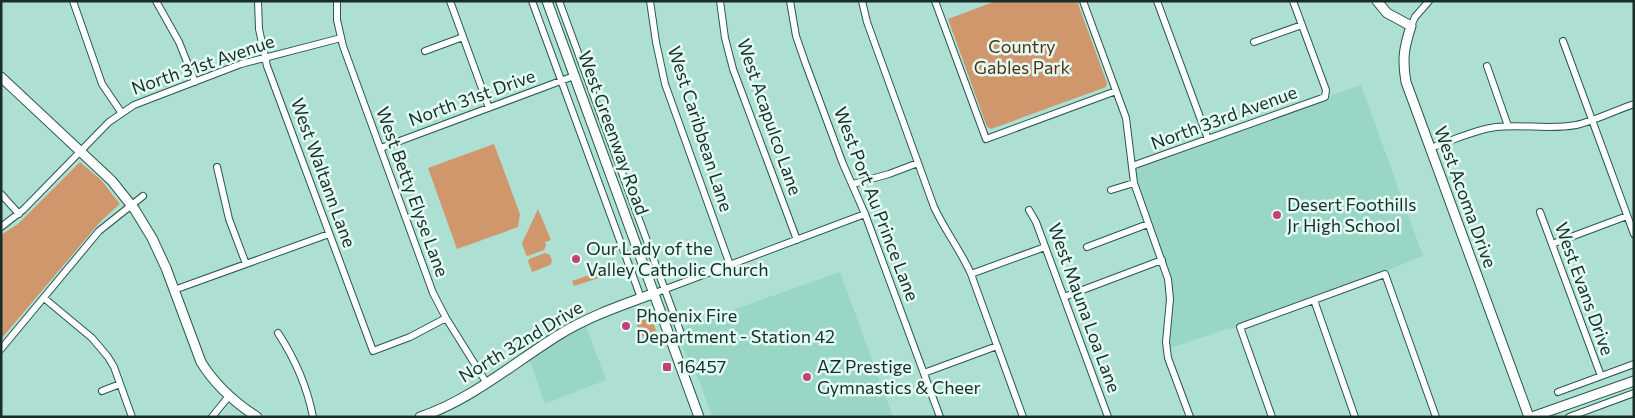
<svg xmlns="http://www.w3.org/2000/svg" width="1635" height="418" font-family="Commissioner,sans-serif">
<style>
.built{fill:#99d6c5}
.green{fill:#d0966c}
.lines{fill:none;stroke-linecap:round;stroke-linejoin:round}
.street-casing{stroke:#28584d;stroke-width:8}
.secondary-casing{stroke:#28584d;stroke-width:11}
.street{stroke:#fff;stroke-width:6}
.secondary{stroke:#fff;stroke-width:9}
.poi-dot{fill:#c63f7d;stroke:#e2fbf3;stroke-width:2}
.labels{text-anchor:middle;stroke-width:5;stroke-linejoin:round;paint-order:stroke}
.park-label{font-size:18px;fill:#583214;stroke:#e2fbf3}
.street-label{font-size:18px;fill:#192e28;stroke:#e2fbf3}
.poi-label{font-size:18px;fill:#192e28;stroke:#e2fbf3;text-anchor:start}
</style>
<rect width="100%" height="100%" fill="#ade0d2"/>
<!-- built -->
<path class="built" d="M1361,85L1423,256L1388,270L1385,274L1240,327L1224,330L1167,349L1170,289L1148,224L1132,166Z
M840,272L893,417H712L699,380L689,364L676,330Z
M586,326L606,380L545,404L530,361L564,338Z"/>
<!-- green -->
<path class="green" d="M996,1H1077L1107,83L1106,87L991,129L987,127L948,19Z
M494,144L520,214L518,227L457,249L428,168Z
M80,162L101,180L120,204L101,221L1,339V235L18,224Z
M538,209L551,240L545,242L546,246L544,250L528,256L526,255L522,243Z
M545,253L550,255L552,261L550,265L532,272L528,261L529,259Z
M601,271L602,277L574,286L572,281Z
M651,316L656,331L641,337L639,330L640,329L638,328L635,321Z"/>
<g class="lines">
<defs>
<path id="street" d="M73,1L102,84L121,112
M156,1L179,42L195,82
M258,1L259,29L267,66L373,351L410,337L446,318
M337,1V20L343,46L433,293L446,318L486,382
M450,1L489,108
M532,1L641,298
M559,1L680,331
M650,1L656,42L665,84L730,265
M720,1L725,38L733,69L797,240
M790,1L796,36L805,62L843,164L865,214L940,417
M862,1L867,22L934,207C945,231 961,251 971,274L1023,417
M935,1L986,139L1116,91
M1083,1L1126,118L1134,183L1168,279L1170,299L1166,342L1168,358L1190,417
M1157,1L1208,139
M1411,26L1415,17L1429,1
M1563,41L1634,234
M1254,42L1302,25
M425,51L463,37
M1487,66L1508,126
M381,148L574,76
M1430,148C1452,141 1473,130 1496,127C1523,124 1550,130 1576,125C1594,121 1616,110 1634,104
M1132,166L1325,97L1326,90L1293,1
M217,167L229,219L246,264
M853,184L889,174L918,163
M1111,190L1134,183
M1,194L19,214
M1029,210L1036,222L1108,417
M1540,212L1601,376
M1,227L23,210L109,122L134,105L241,64L341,38
M1552,244L1627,216
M1087,247L1148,224
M971,274L1045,247
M174,290L329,234
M655,293L865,214
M1064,297L1162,260
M44,298L92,338L108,357L114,367L132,417
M1314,300L1355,417
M278,333C295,359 307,386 313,417
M1,349L99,231L143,196
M924,373L997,346
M102,391L120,384
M1558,392L1634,364
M212,417L229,396
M1272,417L1240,327L1385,274L1436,417
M1569,417L1634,393"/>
<path id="secondary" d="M547,1L699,417
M1377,1L1387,13L1411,26C1404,48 1402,59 1406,82L1529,417
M1,77L112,181L135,210L152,238L166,268L201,362C215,385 234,402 257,417
M420,417C469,401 514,363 557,336C587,317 622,305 655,293
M1532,417L1634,381"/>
</defs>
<!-- street casing -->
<use href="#street" class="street-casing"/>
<!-- secondary casing -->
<use href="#secondary" class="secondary-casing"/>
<!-- street -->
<use href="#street" class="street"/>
<!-- secondary -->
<use href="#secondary" class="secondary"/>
</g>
<!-- markers -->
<g class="poi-dot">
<circle cx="1277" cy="215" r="5"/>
<circle cx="576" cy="259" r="5"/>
<circle cx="626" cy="326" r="5"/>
<rect x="662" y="362" width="10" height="10" rx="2.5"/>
<circle cx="807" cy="377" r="5"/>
</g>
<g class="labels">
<!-- park labels -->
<g class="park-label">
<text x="1022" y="53">Country<tspan x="1022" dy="21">Gables Park</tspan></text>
</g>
<!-- street labels -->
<g class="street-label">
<text transform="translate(203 65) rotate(-19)" y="6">North 31st Avenue</text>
<text transform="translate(472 98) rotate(-20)" y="6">North 31st Drive</text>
<text transform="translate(769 117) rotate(71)" y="6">West Acapulco Lane</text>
<text transform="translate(1224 118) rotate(-20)" y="6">North 33rd Avenue</text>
<text transform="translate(700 129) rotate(72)" y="6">West Caribbean Lane</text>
<text transform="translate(613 133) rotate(70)" y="6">West Greenway Road</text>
<text transform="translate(323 173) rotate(70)" y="6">West Waltann Lane</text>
<text transform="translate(412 192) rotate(70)" y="6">West Betty Elyse Lane</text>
<text transform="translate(1465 197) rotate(70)" y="6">West Acoma Drive</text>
<text transform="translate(876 204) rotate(69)" y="6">West Port Au Prince Lane</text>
<text transform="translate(1584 289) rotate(70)" y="6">West Evans Drive</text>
<text transform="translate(1084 308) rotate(70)" y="6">West Mauna Loa Lane</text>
<text transform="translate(521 342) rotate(-31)" y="6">North 32nd Drive</text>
</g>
<!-- poi labels -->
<g class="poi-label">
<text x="1287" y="211">Desert Foothills<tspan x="1287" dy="21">Jr High School</tspan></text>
<text x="586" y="255">Our Lady of the<tspan x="586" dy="21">Valley Catholic Church</tspan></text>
<text x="636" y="322">Phoenix Fire<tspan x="636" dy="21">Department - Station 42</tspan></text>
<text x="677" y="373">16457</text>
<text x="817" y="373">AZ Prestige<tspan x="817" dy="21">Gymnastics &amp; Cheer</tspan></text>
</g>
</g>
<!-- border -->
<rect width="1635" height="418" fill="none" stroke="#192e28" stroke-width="5"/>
</svg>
